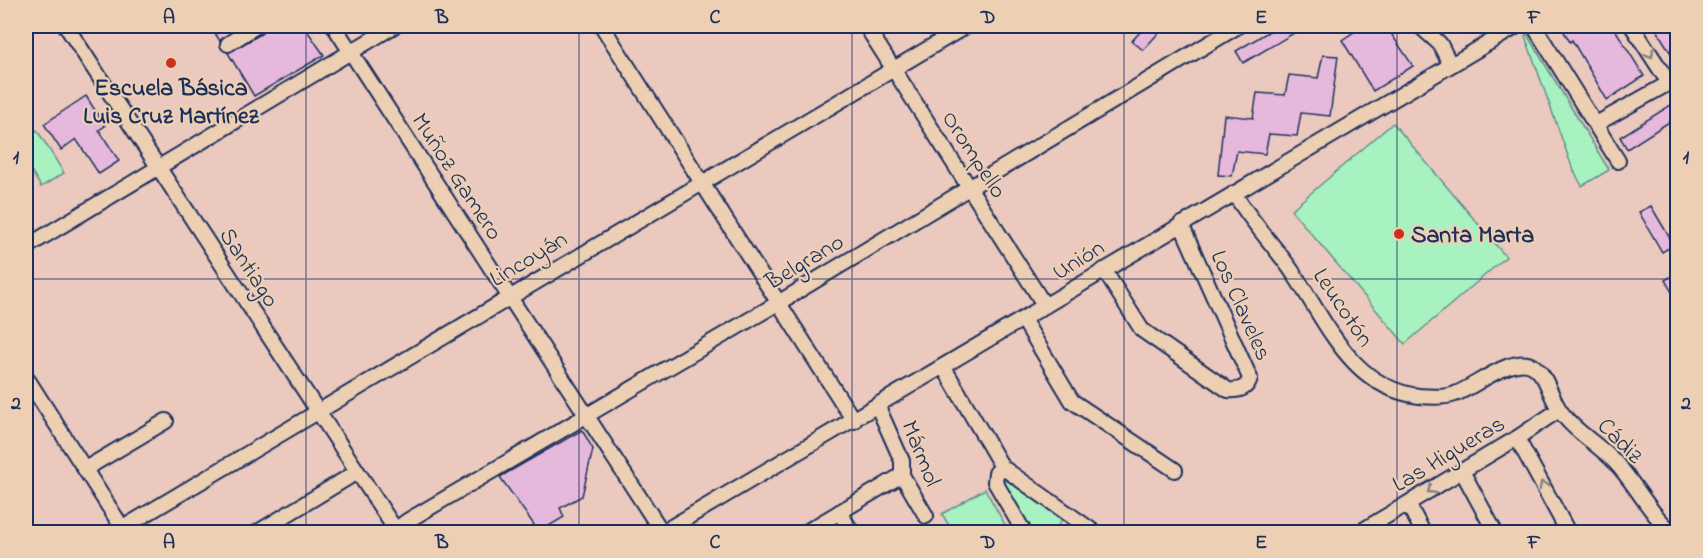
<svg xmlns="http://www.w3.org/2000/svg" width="1703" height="558" font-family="'Indie Flower',sans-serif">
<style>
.green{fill:#a8f2c1;stroke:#629090;stroke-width:1.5}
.building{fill:#e6b8dc;stroke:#1b2f5e;stroke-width:1.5}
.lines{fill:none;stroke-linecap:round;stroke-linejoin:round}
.minor-casing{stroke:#1b2f5e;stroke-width:18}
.minor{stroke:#edd0b3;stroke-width:14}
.oneway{stroke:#848088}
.grid{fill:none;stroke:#1b2f5e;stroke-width:1.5;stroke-opacity:0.55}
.poi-dot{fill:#c8321e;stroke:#edd0b3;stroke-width:2}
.labels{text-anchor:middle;stroke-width:4.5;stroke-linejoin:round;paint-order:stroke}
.poi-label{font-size:24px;font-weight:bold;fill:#1b2f5e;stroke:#edd0b3}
.street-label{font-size:24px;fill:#1b2f5e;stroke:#edd0b3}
.neatline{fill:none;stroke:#1b2f5e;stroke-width:2}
.grid-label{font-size:20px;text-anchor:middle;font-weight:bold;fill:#1b2f5e}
</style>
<rect width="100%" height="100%" fill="#ebc9bf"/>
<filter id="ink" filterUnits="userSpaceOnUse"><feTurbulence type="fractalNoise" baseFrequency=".0167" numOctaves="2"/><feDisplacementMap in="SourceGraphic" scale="12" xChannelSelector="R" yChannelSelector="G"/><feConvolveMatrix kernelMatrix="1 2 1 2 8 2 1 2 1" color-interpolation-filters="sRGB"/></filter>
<g filter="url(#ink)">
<!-- green -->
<path class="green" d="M1526,33L1609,170L1582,186L1572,167L1525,36Z
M1393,123L1506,257L1405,344L1291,210Z
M37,130L64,173L41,187L26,162V137Z
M1003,475L1062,520L1053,532H1031L999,478Z
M985,489L1009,532H953L942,514Z"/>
<!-- building -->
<path class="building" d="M210,26H240L220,41Z
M265,26H304L324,55L254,96L228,53L261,34Z
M1134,26H1165L1143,50L1132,41L1140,32Z
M1278,26H1306L1243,63L1236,51Z
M1363,26H1386L1413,66L1373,91L1342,40Z
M1571,26H1613L1644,76L1607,100L1572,40L1570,42L1563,30Z
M1654,26H1670L1677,38V63Z
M1323,55L1338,56L1330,116L1301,113L1297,136L1269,134L1265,154L1237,151L1232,176L1218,175L1224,115L1253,118L1257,93L1285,95L1289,75L1318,78Z
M86,96L105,126L99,130L119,161L99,174L76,139L61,150L44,124Z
M1677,101V117L1627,149L1620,137Z
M1651,206L1674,245L1662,252L1639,212Z
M1677,273V301L1665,280Z
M582,430L593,449L582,496L560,508L564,517L539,532L500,477Z"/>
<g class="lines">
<defs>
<path id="minor" d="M66,26L397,532
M334,26L662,532
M602,26L854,421
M866,26L1045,306
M1420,26L1440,44L1450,64
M1534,26L1618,161
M1632,26L1669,83
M228,44L256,26
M1596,124L1678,78
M1234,193C1251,222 1275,246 1294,274C1327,323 1352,388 1419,396C1430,397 1445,398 1455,394C1475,387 1513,354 1533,366C1547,375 1550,396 1559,409C1572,430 1598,444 1615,462C1636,484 1649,513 1672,532
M26,247L394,26
M1104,270L1142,330L1228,390C1238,391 1247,389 1250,378L1181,224
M1023,319L1072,401L1175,470
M943,366L1002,467L1094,532
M26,377L125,532
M878,407L902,461V475L926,516
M1517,438L1568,532
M1002,467L996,473L995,482L1024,532
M85,469L166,421
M1462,471L1495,532
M1408,504L1423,532
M839,512L852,532
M116,532L966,26
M258,532L357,472
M393,532L407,521L778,303L1238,26
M663,532L1517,26
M806,532L902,475
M1360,532L1517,438L1559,410"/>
</defs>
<!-- minor casing -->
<use href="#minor" class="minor-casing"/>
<!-- minor -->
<use href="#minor" class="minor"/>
</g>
<!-- one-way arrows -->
<defs><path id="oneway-chevron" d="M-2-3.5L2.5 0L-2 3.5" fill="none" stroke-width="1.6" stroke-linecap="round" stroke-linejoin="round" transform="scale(1.5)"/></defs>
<g class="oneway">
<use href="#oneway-chevron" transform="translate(1650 54) rotate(58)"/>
<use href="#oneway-chevron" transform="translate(1543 485) rotate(-118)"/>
<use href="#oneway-chevron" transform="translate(1431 490) rotate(148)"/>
</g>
</g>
<!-- grid -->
<path class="grid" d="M306,26V532M579,26V532M852,26V532M1124,26V532M1397,26V532M26,279H1678"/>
<!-- markers -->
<g class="poi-dot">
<circle cx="171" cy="63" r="6"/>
<circle cx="1399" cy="234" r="6"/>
</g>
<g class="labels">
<!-- poi labels -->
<g class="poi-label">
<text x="171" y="95">Escuela Básica<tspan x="171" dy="28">Luis Cruz Martínez</tspan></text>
<text x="1411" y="242" text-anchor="start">Santa Marta</text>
</g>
<!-- street labels -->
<g class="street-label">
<text transform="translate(975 154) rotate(57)" y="8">Orompello</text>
<text transform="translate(458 176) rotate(57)" y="8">Muñoz Gamero</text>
<text transform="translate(528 258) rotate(-31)" y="8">Lincoyán</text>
<text transform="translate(1078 259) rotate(-31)" y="8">Unión</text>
<text transform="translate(804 261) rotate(-31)" y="8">Belgrano</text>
<text transform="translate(250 267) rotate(57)" y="8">Santiago</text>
<text transform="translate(1242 305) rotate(66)" y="8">Los Claveles</text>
<text transform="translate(1344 307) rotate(56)" y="8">Leucotón</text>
<text transform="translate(1621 440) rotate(45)" y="8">Cádiz</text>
<text transform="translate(922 453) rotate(68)" y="8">Mármol</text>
<text transform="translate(1448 453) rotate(-31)" y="8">Las Higueras</text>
</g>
</g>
<!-- margin -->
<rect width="1703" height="558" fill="none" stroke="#edd0b3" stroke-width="66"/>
<rect x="33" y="33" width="1637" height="492" class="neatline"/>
<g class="grid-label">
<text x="169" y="23">A</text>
<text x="442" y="23">B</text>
<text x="715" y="23">C</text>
<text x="988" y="23">D</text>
<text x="1261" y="23">E</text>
<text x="1534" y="23">F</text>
<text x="16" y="163">1</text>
<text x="1686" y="163">1</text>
<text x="16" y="409">2</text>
<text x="1686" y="409">2</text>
<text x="169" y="548">A</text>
<text x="442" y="548">B</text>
<text x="715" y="548">C</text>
<text x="988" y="548">D</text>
<text x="1261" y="548">E</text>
<text x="1534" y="548">F</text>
</g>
</svg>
